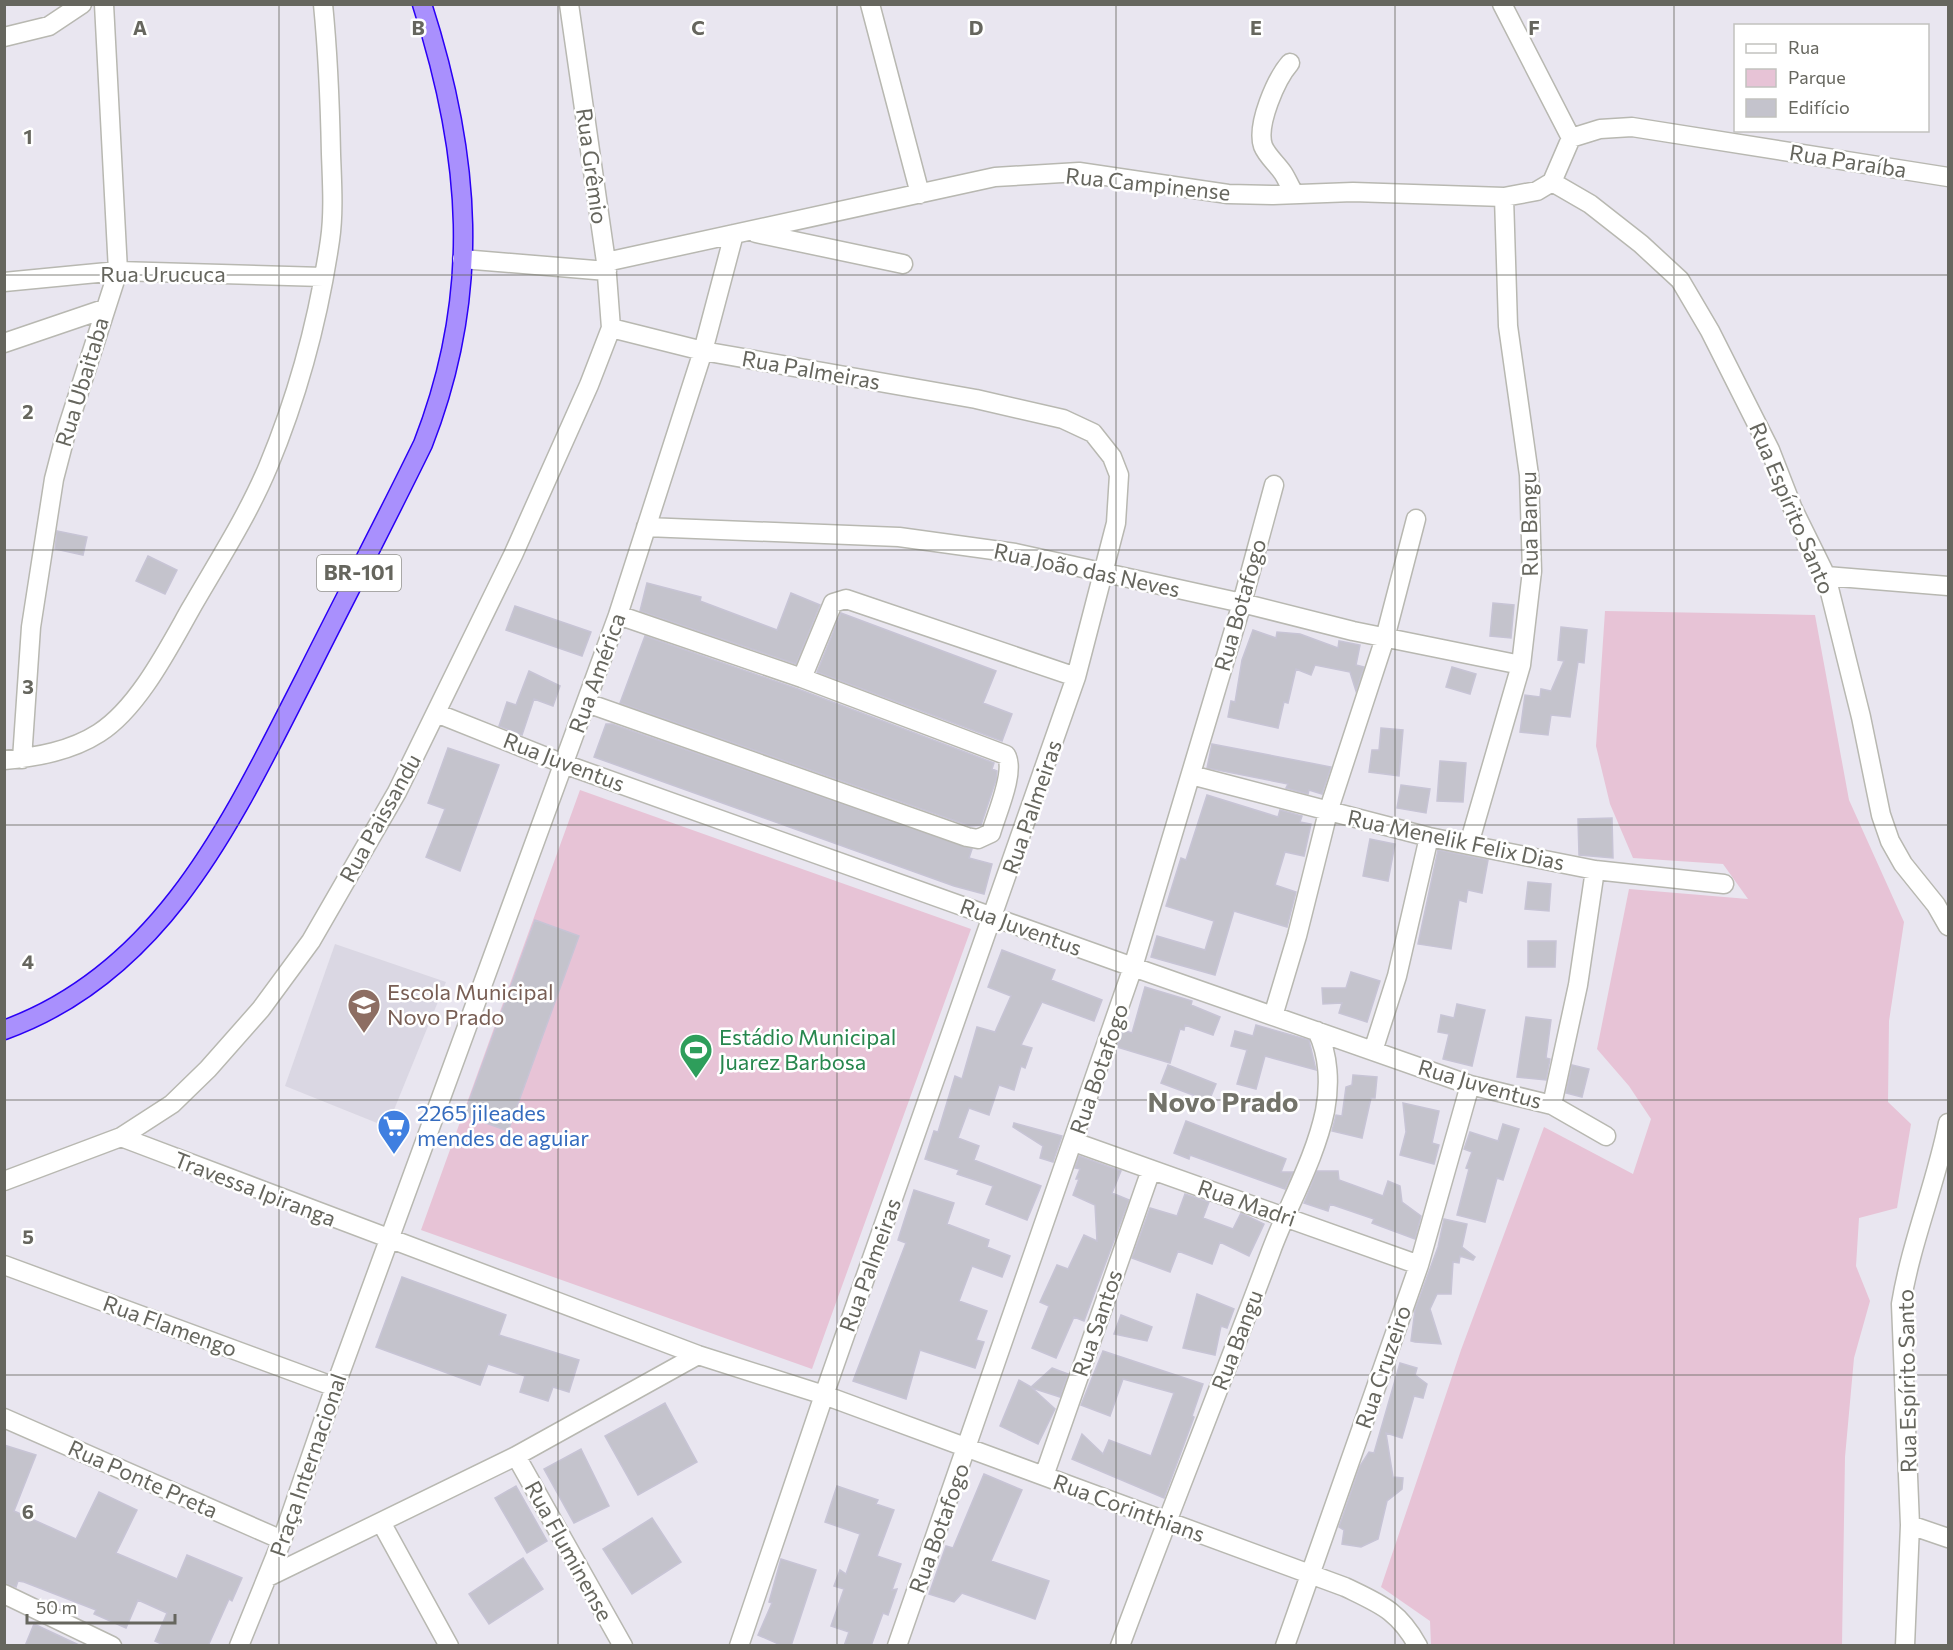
<svg xmlns="http://www.w3.org/2000/svg" width="1953" height="1650" font-family="Commissioner,sans-serif">
<style>
.education{fill:#dad7e3}
.green{fill:#e7c3d6}
.building{fill:#c4c3cc;stroke:#c7c4d5;stroke-width:1.5}
.lines{fill:none;stroke-linecap:round;stroke-linejoin:round}
.street-casing{stroke:#b8b8b1;stroke-width:21}
.highway-casing{stroke:#2b01f5;stroke-width:21}
.street{stroke:#fff;stroke-width:18}
.highway{stroke:#a990fd;stroke-width:18}
.grid{fill:none;stroke:#66665e;stroke-width:1.5;stroke-opacity:0.55}
.labels{text-anchor:middle;stroke-width:5;stroke-linejoin:round;paint-order:stroke}
.shield{fill:#fff;stroke:#94948e;stroke-width:1.5}
.shield-label{font-size:21px;font-weight:bold;fill:#66665e}
.street-label{font-size:22px;fill:#66665e;stroke:#fff}
.education-label{font-size:22px;fill:#785e54;stroke:#fff;text-anchor:start}
.leisure-label{font-size:22px;fill:#27864d;stroke:#fff;text-anchor:start}
.shop-label{font-size:22px;fill:#366cbe;stroke:#fff;text-anchor:start}
.district-label{font-size:28px;font-weight:bold;fill:#73736a;stroke:#fff}
.grid-label{font-size:20px;text-anchor:middle;font-weight:bold;fill:#66665e;stroke:#fff;stroke-width:5;stroke-linejoin:round;paint-order:stroke}
</style>
<rect width="100%" height="100%" fill="#e9e6f0"/>
<!-- education -->
<path class="education" d="M335,944L446,982L387,1127L285,1086Z"/>
<!-- green -->
<path class="green" d="M1605,611L1815,615L1849,800L1904,922L1889,1021L1888,1102L1911,1124L1897,1208L1859,1218L1856,1266L1870,1301L1854,1358L1845,1457L1842,1645H1431L1430,1621L1381,1587L1461,1350L1544,1127L1633,1174L1651,1119L1629,1086L1597,1049L1629,889L1748,899L1723,864L1633,858L1610,804L1596,746Z
M580,790L971,929L812,1369L421,1230Z"/>
<!-- building -->
<path class="building" d="M57,531L87,537L83,555L55,549Z
M148,556L177,570L165,594L136,581Z
M647,583L701,597L700,601L777,630L791,593L820,605L796,664L640,611Z
M1493,603L1514,605L1511,638L1490,636Z
M515,606L591,632L582,656L506,630Z
M841,613L996,671L983,703L1012,714L1002,741L817,672Z
M1561,627L1587,630L1584,663L1578,662L1570,717L1551,715L1548,735L1520,732L1525,695L1540,697L1541,689L1551,691L1564,661L1558,660Z
M1253,630L1276,638L1277,632L1300,634L1338,648L1339,641L1360,645L1356,665L1364,667L1356,691L1350,672L1315,665L1311,675L1296,669L1288,703L1284,702L1278,728L1228,717L1231,701L1235,702L1242,660Z
M645,636L798,689L994,763L992,769L997,771L996,780L981,825L970,826L620,703Z
M1452,667L1476,674L1470,694L1446,687Z
M529,671L560,686L553,706L534,699L522,735L499,726L507,702L516,705Z
M606,724H612L972,849L969,858L992,864L984,894L954,886L594,757Z
M1381,728L1403,730L1399,776L1369,772L1372,750H1379Z
M1212,744L1331,767L1322,794L1309,790L1308,794L1286,788L1288,784L1207,768Z
M448,748L499,765L460,871L426,857L445,809L428,803Z
M1440,761L1466,763L1463,802L1437,801Z
M1401,785L1430,789L1426,813L1397,808Z
M1207,795L1278,817L1280,810L1302,816L1300,822L1311,824L1304,856L1285,852L1275,885L1296,892L1287,927L1234,911L1215,975L1151,957L1157,936L1205,950L1214,921L1166,906L1181,858L1186,860Z
M1612,818L1613,858L1579,855L1578,819Z
M1370,839L1395,844L1388,881L1363,876Z
M1438,850L1488,860L1482,893L1468,890L1466,902L1459,900L1451,949L1418,944Z
M1528,882L1551,884L1549,911L1525,909Z
M535,920L579,936L508,1131L464,1115Z
M1528,941H1556L1555,967H1528Z
M1002,950L1055,970L1051,980L1102,1000L1094,1021L1042,1002L1021,1045L1032,1048L1025,1068L1021,1066L1014,1090L999,1085L989,1115L969,1108L958,1138L979,1146L974,1160L1041,1186L1027,1220L986,1204L993,1186L957,1174L959,1170L925,1159L934,1131L938,1132L955,1076L962,1079L977,1027L995,1032L1011,996L988,987Z
M1351,972L1380,981L1367,1022L1339,1013L1342,1003L1323,1004L1322,988H1346Z
M1145,987L1192,1001L1191,1005L1220,1017L1213,1035L1185,1025L1184,1030L1180,1029L1170,1063L1117,1047L1123,1030L1132,1033Z
M1457,1004L1485,1010L1472,1066L1443,1059L1449,1034L1438,1032L1441,1015L1454,1018Z
M1526,1017L1551,1020L1546,1058L1550,1059L1546,1080L1517,1077Z
M1256,1025L1309,1040L1316,1070L1265,1056L1256,1089L1237,1084L1247,1050L1231,1046L1235,1031L1253,1036Z
M1168,1065L1216,1084L1209,1101L1161,1083Z
M1572,1065L1589,1069L1582,1097L1566,1093Z
M1353,1075L1377,1077L1375,1098H1371L1362,1138L1332,1131L1336,1115L1342,1116L1346,1087L1352,1085Z
M1403,1103L1439,1111L1432,1143L1439,1145L1434,1164L1400,1155L1406,1132Z
M1186,1121L1286,1159L1281,1172H1293L1285,1189L1190,1155L1189,1159L1174,1153Z
M1014,1123L1062,1136L1053,1162L1040,1158L1043,1146L1013,1127Z
M1503,1124L1519,1129L1503,1180L1497,1178L1485,1222L1457,1215L1469,1169L1466,1168L1472,1152L1464,1149L1470,1132L1498,1141Z
M1079,1156L1121,1171L1112,1193L1129,1200L1084,1321L1074,1317L1056,1358L1032,1348L1049,1306L1040,1302L1057,1265L1068,1269L1084,1235L1097,1241L1095,1205L1073,1195L1079,1179H1076L1080,1169L1075,1168Z
M1317,1171H1338L1339,1180L1383,1196L1388,1181L1400,1186L1402,1202L1421,1216L1415,1239L1372,1223L1374,1219L1330,1204L1328,1211L1304,1203Z
M914,1190L954,1203L947,1224L989,1240L987,1247L1010,1256L1002,1277L972,1266L959,1301L987,1311L976,1340L984,1342L975,1368L920,1350L906,1399L853,1381L906,1243L898,1240Z
M1185,1194L1209,1202L1203,1218L1233,1229L1241,1213L1264,1224L1249,1256L1220,1242L1212,1264L1178,1251L1170,1272L1132,1258L1150,1208L1177,1216Z
M1444,1219L1467,1224L1462,1247L1475,1257L1473,1260L1460,1256L1459,1263L1453,1262L1451,1294H1437L1430,1309L1441,1344L1415,1342L1411,1341L1415,1310L1438,1247Z
M402,1277L506,1315L499,1335L579,1360L569,1392L553,1387L548,1401L520,1392L525,1376L488,1364L480,1385L376,1347Z
M1197,1294L1234,1309L1227,1328L1221,1326L1215,1355L1183,1348Z
M1121,1315L1152,1327L1147,1341L1114,1334Z
M1103,1351L1203,1384L1192,1416L1194,1417L1164,1498L1072,1459L1082,1434L1103,1454L1109,1440L1151,1456L1174,1393L1123,1379L1110,1416L1081,1405Z
M1400,1363L1417,1368L1415,1375L1427,1384L1423,1398L1414,1396L1402,1438L1386,1433L1393,1477L1403,1478L1402,1489L1387,1501L1378,1539L1361,1547L1342,1544L1344,1530L1339,1527L1360,1466L1369,1452L1374,1453Z
M1052,1368L1068,1374L1060,1397L1032,1388L1055,1409L1038,1444L1000,1426L1019,1380L1031,1387Z
M665,1403L697,1462L638,1495L605,1436Z
M4,1445L36,1455L14,1511L76,1539L99,1492L137,1510L116,1553L177,1579L187,1555L242,1578L232,1601L229,1599L208,1646H166L155,1641L167,1613L138,1600L126,1628L94,1614L96,1610L24,1582L18,1581L16,1587L4,1583Z
M581,1449L609,1506L574,1523L544,1469Z
M984,1474L1022,1490L991,1561L1049,1581L1035,1619L962,1593L954,1602L929,1594L946,1546L953,1548Z
M516,1486L547,1541L527,1553L495,1498Z
M837,1486L878,1500L876,1504L894,1510L877,1556L901,1564L892,1590L897,1589L888,1615L883,1613L871,1646H844L849,1632L831,1626L844,1589L834,1586L840,1570L846,1574L860,1534L825,1522Z
M652,1518L681,1562L632,1594L603,1549Z
M523,1558L543,1589L489,1624L469,1594Z
M781,1559L816,1570L791,1646H783L758,1635L772,1603L769,1602Z
M34,1624L81,1646H25Z"/>
<g class="lines">
<defs>
<path id="street" d="M870,4L920,194
M1502,4L1571,138L1552,182
M4,37L49,26L82,4
M1290,63C1276,79 1256,125 1263,146C1267,156 1277,164 1283,173C1287,179 1290,187 1294,193
M1571,138L1600,129L1632,127L1948,177
M1552,182L1590,204L1641,244L1680,280L1710,331L1770,450L1793,509L1826,576L1861,717L1881,815L1890,841L1903,864L1936,905L1948,926
M756,233L903,264
M462,259L607,271
M606,262L995,177L1079,172L1228,194L1273,195L1353,192L1504,197L1537,191L1552,182
M4,282L118,271L323,277
M611,328L703,351L976,399L1063,419L1093,433L1112,457L1119,475L1116,523L1076,677L824,1395L739,1646
M4,343L104,309
M646,527L899,537L1015,553L1242,603L1353,631L1521,665
M1826,576L1948,586
M802,678L833,603L846,599L1076,677
M587,703L967,837L978,839L991,833C996,815 1016,771 1006,755L802,678L618,615
M436,713L564,764L1133,967L1470,1085L1552,1105L1606,1136
M22,759L31,627L54,479L67,429L118,271L104,4
M4,760C37,757 71,751 99,733C138,708 168,649 190,610C217,563 247,517 268,467C298,395 319,316 330,240C334,212 332,182 331,154C330,104 328,54 323,4
M1191,775L1429,837L1595,870L1724,884
M1469,844L1521,665L1532,571L1529,475L1508,326L1504,197
M1273,1016L1297,936L1328,812L1385,638L1416,519
M1373,1051L1397,976L1429,837
M1552,1105L1578,985L1595,870
M121,1137L698,1355L824,1395L1345,1587C1380,1604 1398,1610 1418,1646
M1074,1142L1419,1265
M4,1181L121,1137L172,1104L208,1069L261,1009L311,941L397,792L513,555L589,385L611,328L606,262L569,4
M4,1265L335,1387
M4,1418L282,1540
M516,1456L623,1646
M1044,1476L1151,1170
M382,1524L449,1646
M1910,1525L1948,1538
M268,1577L516,1456L698,1355
M4,1594L112,1646
M239,1646L282,1540L335,1387L618,615L703,351L734,234
M897,1646L1133,967L1242,603L1274,485
M1120,1646C1169,1513 1222,1383 1271,1251C1288,1205 1315,1159 1325,1111C1330,1085 1329,1055 1317,1031
M1285,1646L1419,1265L1470,1085
M1905,1646L1910,1525L1901,1304C1911,1242 1936,1184 1948,1123"/>
<path id="highway" d="M4,1030C165,972 234,816 306,676C345,598 385,522 423,444C482,293 471,156 422,4"/>
</defs>
<!-- street casing -->
<use href="#street" class="street-casing"/>
<!-- highway casing -->
<use href="#highway" class="highway-casing"/>
<!-- street -->
<use href="#street" class="street"/>
<!-- highway -->
<use href="#highway" class="highway"/>
</g>
<!-- grid -->
<path class="grid" d="M279,4V1646M558,4V1646M837,4V1646M1116,4V1646M1395,4V1646M1674,4V1646M4,275H1948M4,550H1948M4,825H1948M4,1100H1948M4,1375H1948"/>
<!-- icons -->
<defs>
<symbol id="school-pin" viewBox="-11 -11 22 30"><path d="M0 17L-7.5 6A9.5 9.5 0 1 1 7.5 6Z" fill="#8d6e63" stroke="#fff"/><path d="M0-5L7-2L0 1L-7-2ZM-4 1L0 2.5L4 1V4Q0 6-4 4Z" fill="#fff"/></symbol>
<symbol id="stadium-pin" viewBox="-11 -11 22 30"><path d="M0 17L-7.5 6A9.5 9.5 0 1 1 7.5 6Z" fill="#2e9e5b" stroke="#fff"/><path d="M0-5a6.5 5 0 1 0 0 10a6.5 5 0 1 0 0-10ZM-3.5-1.8h7v3.6h-7Z" fill="#fff"/></symbol>
<symbol id="supermarket-pin" viewBox="-11 -11 22 30"><path d="M0 17L-7.5 6A9.5 9.5 0 1 1 7.5 6Z" fill="#3f7fe0" stroke="#fff"/><path d="M-6-5.5h2.5l.6 2H6L4.5 2H-2.5L-4.4-4H-6ZM-1.5 3.2a1.3 1.3 0 1 0 .1 0ZM3 3.2a1.3 1.3 0 1 0 .1 0Z" fill="#fff"/></symbol>
</defs>
<g fill-rule="evenodd">
<use href="#school-pin" x="345" y="986" width="38" height="52"/>
<use href="#stadium-pin" x="677" y="1031" width="38" height="52"/>
<use href="#supermarket-pin" x="375" y="1107" width="38" height="52"/>
</g>
<g class="labels">
<!-- shield labels -->
<rect class="shield" x="317" y="555" width="84" height="36" rx="4.5"/>
<g class="shield-label">
<text x="359" y="580">BR-101</text>
</g>
<!-- street labels -->
<g class="street-label">
<text transform="translate(1848 161) rotate(9)" y="8">Rua Paraíba</text>
<text transform="translate(592 166) rotate(82)" y="8">Rua Grêmio</text>
<text transform="translate(1148 184) rotate(6)" y="8">Rua Campinense</text>
<text x="163" y="282">Rua Urucuca</text>
<text transform="translate(811 370) rotate(10)" y="8">Rua Palmeiras</text>
<text transform="translate(82 382) rotate(-73)" y="8">Rua Ubaitaba</text>
<text transform="translate(1792 508) rotate(67)" y="8">Rua Espírito Santo</text>
<text transform="translate(1529 524) rotate(-91)" y="8">Rua Bangu</text>
<text transform="translate(1087 570) rotate(12)" y="8">Rua João das Neves</text>
<text transform="translate(1240 605) rotate(-74)" y="8">Rua Botafogo</text>
<text transform="translate(597 673) rotate(-70)" y="8">Rua América</text>
<text transform="translate(564 762) rotate(21)" y="8">Rua Juventus</text>
<text transform="translate(1032 807) rotate(-71)" y="8">Rua Palmeiras</text>
<text transform="translate(380 818) rotate(-61)" y="8">Rua Paissandu</text>
<text transform="translate(1456 840) rotate(12)" y="8">Rua Menelik Felix Dias</text>
<text transform="translate(1021 927) rotate(20)" y="8">Rua Juventus</text>
<text transform="translate(1099 1069) rotate(-71)" y="8">Rua Botafogo</text>
<text transform="translate(1480 1084) rotate(16)" y="8">Rua Juventus</text>
<text transform="translate(255 1189) rotate(21)" y="8">Travessa Ipiranga</text>
<text transform="translate(1247 1203) rotate(19)" y="8">Rua Madri</text>
<text transform="translate(870 1265) rotate(-70)" y="8">Rua Palmeiras</text>
<text transform="translate(1097 1323) rotate(-71)" y="8">Rua Santos</text>
<text transform="translate(170 1326) rotate(20)" y="8">Rua Flamengo</text>
<text transform="translate(1237 1340) rotate(-69)" y="8">Rua Bangu</text>
<text transform="translate(1383 1367) rotate(-71)" y="8">Rua Cruzeiro</text>
<text transform="translate(1907 1381) rotate(-91)" y="8">Rua Espírito Santo</text>
<text transform="translate(308 1465) rotate(-71)" y="8">Praça Internacional</text>
<text transform="translate(143 1479) rotate(24)" y="8">Rua Ponte Preta</text>
<text transform="translate(1129 1508) rotate(20)" y="8">Rua Corinthians</text>
<text transform="translate(939 1528) rotate(-70)" y="8">Rua Botafogo</text>
<text transform="translate(569 1551) rotate(61)" y="8">Rua Fluminense</text>
</g>
<!-- education labels -->
<g class="education-label">
<text x="387" y="1000">Escola Municipal<tspan x="387" dy="25">Novo Prado</tspan></text>
</g>
<!-- leisure labels -->
<g class="leisure-label">
<text x="719" y="1045">Estádio Municipal<tspan x="719" dy="25">Juarez Barbosa</tspan></text>
</g>
<!-- shop labels -->
<g class="shop-label">
<text x="417" y="1121">2265 jileades<tspan x="417" dy="25">mendes de aguiar</tspan></text>
</g>
<!-- district labels -->
<g class="district-label">
<text x="1223" y="1112">Novo Prado</text>
</g>
</g>
<g class="grid-label">
<text x="140" y="35">A</text>
<text x="418" y="35">B</text>
<text x="698" y="35">C</text>
<text x="976" y="35">D</text>
<text x="1256" y="35">E</text>
<text x="1534" y="35">F</text>
<text x="28" y="144">1</text>
<text x="28" y="419">2</text>
<text x="28" y="694">3</text>
<text x="28" y="969">4</text>
<text x="28" y="1244">5</text>
<text x="28" y="1519">6</text>
</g>
<!-- border -->
<rect width="1953" height="1650" fill="none" stroke="#66665e" stroke-width="12"/>
<!-- legend -->
<rect x="1734" y="24" width="195" height="108" fill="#ffffff" stroke="#c2c2bf" stroke-width="1.5"/>
<rect x="1746" y="44" width="30" height="9" fill="#ffffff" stroke="#c2c2bf" stroke-width="1.5"/>
<text x="1788" y="54" font-size="18" fill="#66665e">Rua</text>
<rect x="1746" y="69" width="30" height="18" fill="#e7c3d6" stroke="#c2c2bf" stroke-width="1.5"/>
<text x="1788" y="84" font-size="18" fill="#66665e">Parque</text>
<rect x="1746" y="99" width="30" height="18" fill="#c4c3cc" stroke="#c2c2bf" stroke-width="1.5"/>
<text x="1788" y="114" font-size="18" fill="#66665e">Edifício</text>
<!-- scale -->
<path d="M27 1614v9h148v-9" fill="none" stroke="#66665e" stroke-width="3"/>
<text x="36" y="1614" font-size="18" fill="#66665e" stroke="#ffffff" stroke-width="4.5" paint-order="stroke">50 m</text>
</svg>
